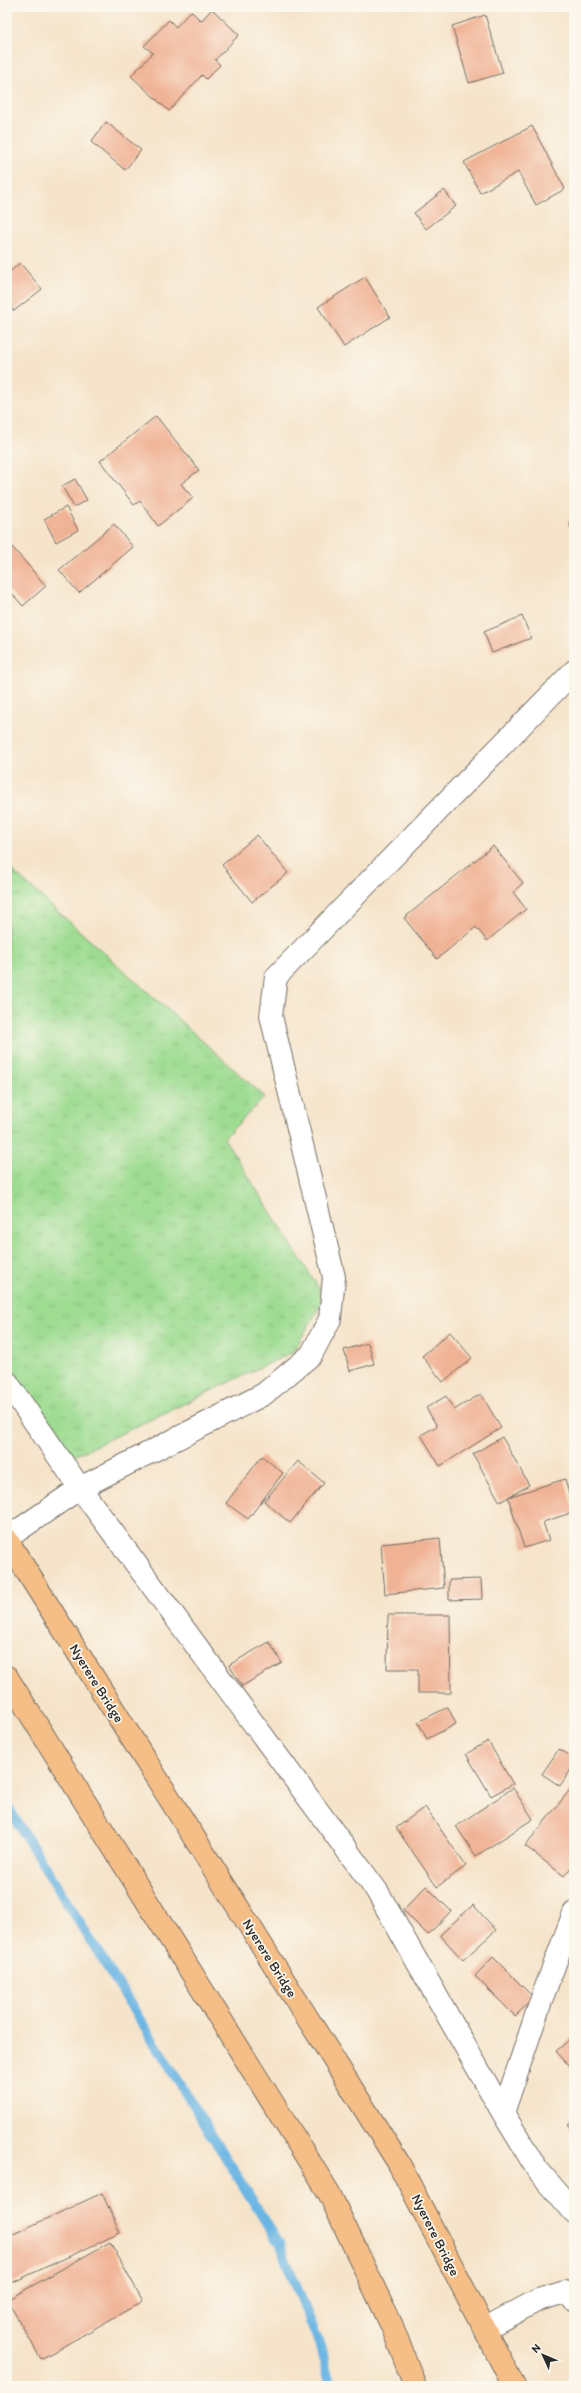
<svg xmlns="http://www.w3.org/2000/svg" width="581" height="2393" font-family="Itim,sans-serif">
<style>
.grass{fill:url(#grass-tufts);stroke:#64845e}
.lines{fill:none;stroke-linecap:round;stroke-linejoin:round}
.stream{stroke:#6ab5e3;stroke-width:10}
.building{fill:#f0b294}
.minor-casing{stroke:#726c63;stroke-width:24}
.major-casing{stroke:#726c63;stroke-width:24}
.minor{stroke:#fff;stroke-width:22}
.major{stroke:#f6be87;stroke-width:22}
.labels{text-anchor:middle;stroke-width:3.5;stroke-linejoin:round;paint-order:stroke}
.street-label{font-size:14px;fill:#2b2b2b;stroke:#fbf7ec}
</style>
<defs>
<pattern id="grass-tufts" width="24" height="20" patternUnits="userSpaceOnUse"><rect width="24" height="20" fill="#9ddc91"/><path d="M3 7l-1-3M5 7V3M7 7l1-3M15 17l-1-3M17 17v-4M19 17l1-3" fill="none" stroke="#87bd7d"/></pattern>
</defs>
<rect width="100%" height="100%" fill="#fbf7ec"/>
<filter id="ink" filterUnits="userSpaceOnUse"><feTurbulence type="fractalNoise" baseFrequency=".025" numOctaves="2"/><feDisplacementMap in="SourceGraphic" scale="8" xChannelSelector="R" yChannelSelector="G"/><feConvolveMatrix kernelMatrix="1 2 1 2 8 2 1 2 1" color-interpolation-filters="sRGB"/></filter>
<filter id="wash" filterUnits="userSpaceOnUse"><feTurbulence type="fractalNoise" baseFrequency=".012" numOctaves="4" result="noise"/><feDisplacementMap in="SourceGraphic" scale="16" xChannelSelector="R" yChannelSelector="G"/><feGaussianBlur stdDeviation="0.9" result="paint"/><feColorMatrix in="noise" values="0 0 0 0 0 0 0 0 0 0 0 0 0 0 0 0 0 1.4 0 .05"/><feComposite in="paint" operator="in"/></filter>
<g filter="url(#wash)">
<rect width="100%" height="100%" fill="#f6e4ca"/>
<!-- grass -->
<path class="grass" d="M7,866L265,1097L224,1138L325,1298L293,1352L76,1455L37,1426L7,1376Z"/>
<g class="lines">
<!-- stream -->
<path class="stream" d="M7,1806L279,2243L319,2343L331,2386"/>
</g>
<g id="blocks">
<!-- building -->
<path class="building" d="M212,9L239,35L215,60L220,65L206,79L202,75L169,111L131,76L153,53L144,46L169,20L176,27L191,11L201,21Z
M485,15L503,73L469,83L452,26Z
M106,122L141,150L125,170L91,142Z
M532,126L565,189L536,205L518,172L480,193L464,162Z
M444,190L456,206L426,229L414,213Z
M20,263L42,289L14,311L7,303V274Z
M365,277L390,317L344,347L318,307Z
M156,416L199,470L181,484L193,498L158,526L140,501L134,505L100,461Z
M573,478H574V527H570Z
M75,479L87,500L74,507L62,486Z
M66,507L78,530L56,542L44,519Z
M114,524L133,547L79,593L59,570Z
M7,541L46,586L23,606L7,588Z
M522,616L531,638L492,653L484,632Z
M257,835L288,873L252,902L222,865Z
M493,846L523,883L513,892L526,909L487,941L476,927L437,959L404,918Z
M450,1332L472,1358L443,1382L422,1356Z
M368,1343L374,1364L350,1371L344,1350Z
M481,1394L501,1428L440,1466L421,1435L437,1426L426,1408L446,1396L454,1410Z
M502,1437L529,1485L500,1502L473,1454Z
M262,1456L283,1473L248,1519L226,1503Z
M298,1461L324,1483L290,1523L264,1501Z
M565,1479L574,1512L543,1522L549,1540L524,1548L508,1497Z
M440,1538L444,1588L385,1594L381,1544Z
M481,1579L482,1599L449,1600V1580Z
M388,1615H450L451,1693H418V1669H387Z
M269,1642L282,1663L242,1686L229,1665Z
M448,1707L456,1724L427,1739L418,1722Z
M488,1741L513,1784L491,1796L466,1754Z
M559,1749L574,1758V1765L560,1786L542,1774Z
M573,1786L574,1864L564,1876L525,1846Z
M513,1788L533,1819L476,1856L456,1826Z
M425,1807L466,1866L437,1887L396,1828Z
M426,1886L451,1911L428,1935L403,1910Z
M473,1905L496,1930L463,1960L440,1935Z
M493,1957L534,1998L515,2016L475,1976Z
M574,2036V2065L571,2068L556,2051Z
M574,2120V2132L568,2125Z
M102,2193L120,2233L7,2285V2237Z
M110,2242L143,2301L41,2359L7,2300Z"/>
</g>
</g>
<g filter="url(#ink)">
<use href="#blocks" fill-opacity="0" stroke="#726c63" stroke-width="1"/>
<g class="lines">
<defs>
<path id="minor" d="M7,1382L80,1488L377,1891L503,2113L537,2169L574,2212
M7,1538L80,1488L264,1394L311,1355L330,1319L334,1277L271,1016L276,977L574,671
M503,2113L543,1995L574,1913
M484,2329L538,2300L565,2292L574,2300"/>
<path id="major" d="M7,1540L398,2162L514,2386
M7,1677L329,2193L392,2326L415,2386"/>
</defs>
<!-- minor casing -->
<use href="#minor" class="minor-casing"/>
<!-- major casing -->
<use href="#major" class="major-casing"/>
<!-- minor -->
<use href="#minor" class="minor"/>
<!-- major -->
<use href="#major" class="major"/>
</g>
</g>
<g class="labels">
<!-- street labels -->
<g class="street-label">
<text transform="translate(97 1683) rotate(58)" y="5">Nyerere Bridge</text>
<text transform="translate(270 1958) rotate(58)" y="5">Nyerere Bridge</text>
<text transform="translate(436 2235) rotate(63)" y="5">Nyerere Bridge</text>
</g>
</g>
<!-- margin -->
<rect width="581" height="2393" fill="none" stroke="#fbf7ec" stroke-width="24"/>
<!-- north arrow -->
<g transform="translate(543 2355) rotate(314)" stroke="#fbf7ec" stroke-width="3" paint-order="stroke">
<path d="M0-3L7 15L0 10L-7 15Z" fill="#2b2b2b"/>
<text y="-6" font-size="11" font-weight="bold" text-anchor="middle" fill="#2b2b2b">N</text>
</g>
</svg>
